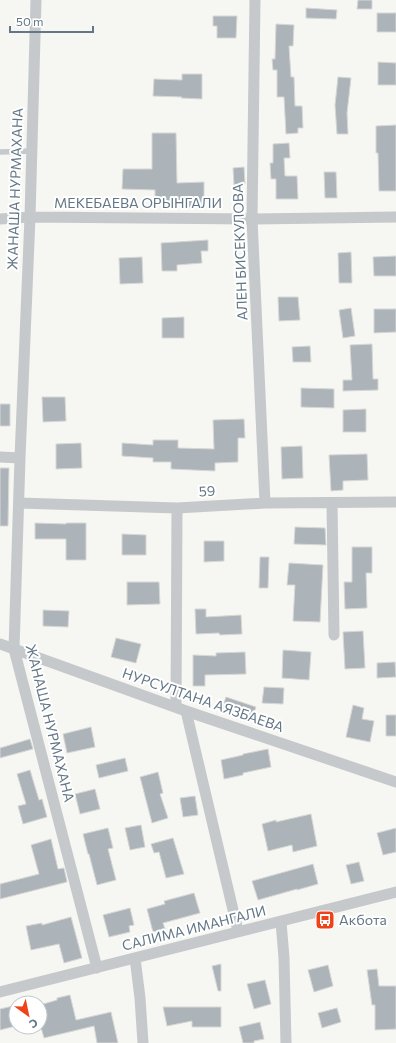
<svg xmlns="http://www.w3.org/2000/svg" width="396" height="1043" font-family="Commissioner,sans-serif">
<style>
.building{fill:#acb4ba;stroke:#d7d7d5}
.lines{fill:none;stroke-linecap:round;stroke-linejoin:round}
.service{stroke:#c5c9cc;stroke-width:5.5}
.minor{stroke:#c5c9cc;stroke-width:11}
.labels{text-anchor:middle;stroke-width:4;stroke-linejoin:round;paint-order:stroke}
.street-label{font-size:14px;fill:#637786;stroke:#fff}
.poi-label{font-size:14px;fill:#637786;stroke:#fff;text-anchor:start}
</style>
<rect width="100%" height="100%" fill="#f6f6f2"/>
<!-- building -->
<path class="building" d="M358,0H372V9H357Z
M306,8L337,10L336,19L306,18Z
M377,13H396V32H377Z
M213,16H237L236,38H217V26H213Z
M276,24L294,25L293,46H289L291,77H294L295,106H302L303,128H298V133L286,134L284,97H277V70H273L272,59H275Z
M378,62L396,63V85H378Z
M182,74H202V99L181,98L182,97L153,96L154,79L182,80Z
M338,77L351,78L347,113L348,134H337L335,105Z
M396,125V191H379L378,153H376V126Z
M152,133H176L177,183L204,182V207L183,208V202H155V190L122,189L123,169H152Z
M289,143L290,158H284L285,176H297L298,199H276V179H271L270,163H273V144Z
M244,167L245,184L234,185L233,168Z
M324,172H336L337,198H325Z
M208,240V251H201L202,263L177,265V271H162L161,243Z
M351,252L352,283H339L338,253Z
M396,256V276H374L373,257Z
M142,257L143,283L120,284L119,258Z
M278,297H298L300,320L279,321Z
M351,308L355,336L343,338L339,310Z
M374,309H396V332L374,333Z
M184,317V338H162V318Z
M372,344L373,379H378V390L343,391V380H352L350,345Z
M310,346L311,362H293L292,347Z
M301,388L334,389V408L301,407Z
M42,397H65L66,421L43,422Z
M0,404H10V426H0Z
M366,409V432H343V410Z
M244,419L245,438H238V462L215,463V471L171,469V462H153V458L122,456V443L153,445V440H178V448L214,449L213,420Z
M81,443L82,468L56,469V444Z
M302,446L303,478L282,479L281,447Z
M367,454L368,480L343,481V490L331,491L329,455Z
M0,468H9L8,526H0Z
M35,523L66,524V523H86V560H66V539H35Z
M295,527L325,528L326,545L294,544Z
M122,534L146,535V555H122Z
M204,541H224V561L204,562Z
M352,547H372V573H366L367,608L345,609L344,582H352Z
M260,557H269L268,588H259Z
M289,563L323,565L320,622L293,621L295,585H287Z
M127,582H159L160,604L127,605Z
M195,609H206V617L241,615L242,634L220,635L219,633L196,634Z
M43,610L69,611L68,627L43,626Z
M363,631L365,668L345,669L343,632Z
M116,638L141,644L136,663L111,657Z
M283,650L311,652L309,680L282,678Z
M245,652L246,674L205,675V686H193V655L216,656V653Z
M395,662L396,677L377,678V663Z
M264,687L284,688L283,704L262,703Z
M226,697L256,707L251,721L221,712Z
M353,705L364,708L362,719L374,721L370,742L346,737Z
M386,715H396V736H386Z
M91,727L95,747L67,753L63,734Z
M30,739L33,749L0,758V748Z
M268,749L271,767L243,773V775L224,779L221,760L243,755V754Z
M125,758L128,771L99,778L96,765Z
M30,770L39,800L42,799L47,817L23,824L18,806L26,804L17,774Z
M158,772L163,793L160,794L168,818L152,823L140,777Z
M95,789L100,809L80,814L75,794Z
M195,796L198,815L183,817L180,798Z
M311,814L317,846L293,852L292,845L268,851L262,824L276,820V822Z
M141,825L145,847L130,850L125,828Z
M108,828L113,848L108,849L116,880L97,885L89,854H88L83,834Z
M396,828V852L383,855L377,833Z
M173,838L184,874L166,878L159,852L154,853L151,844Z
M51,839L58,869L64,868L67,882L0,899V884L39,874L31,845Z
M359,862L364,881L351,884L346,865Z
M313,864L318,884L297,890V889L258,900L252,881Z
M194,893L200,913L163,923L165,929L153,932L147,909L165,904L164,901Z
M130,908L134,925L129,926L130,932L109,937L103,915Z
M71,917L82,958L64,963L59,944L31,950L26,926L42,923V925Z
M221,964V991H218L212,966Z
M328,965L333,986L314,992L308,970Z
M377,969L379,986H396V1029L375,1030V1005H372L367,970Z
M265,980L271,1004L254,1009L247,984Z
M70,995L76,1020L111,1012L118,1043H97L94,1026L44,1038L40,1024V1005L57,1000V998Z
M13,1006L16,1017V1026L0,1030V1009Z
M163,1007H221V1027H192V1021L167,1026Z
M337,1008L341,1022L322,1028L318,1013Z
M260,1022L264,1039L254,1041V1043H243L239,1027Z"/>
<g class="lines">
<!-- service -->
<path class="service" d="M0,152L32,151"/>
<!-- minor -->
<path class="minor" d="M36,0L30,217L20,458L14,649L97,968
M255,0L252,219L265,503
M0,219L30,217L252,219L396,217
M0,457L20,458
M19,503L177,508L265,503L396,502
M332,503L334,635
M0,644L186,711L396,782
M176,707L177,508
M186,711L238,931
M281,922L284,958L286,1043
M135,958L140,998L143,1043
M0,992L396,892"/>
</g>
<!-- icons -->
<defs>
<symbol id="bus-square" viewBox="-11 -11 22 22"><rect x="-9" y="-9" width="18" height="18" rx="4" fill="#f04218" stroke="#fff"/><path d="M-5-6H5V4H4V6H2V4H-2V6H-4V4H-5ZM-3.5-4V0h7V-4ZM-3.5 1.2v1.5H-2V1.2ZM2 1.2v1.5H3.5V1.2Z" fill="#fff"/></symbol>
</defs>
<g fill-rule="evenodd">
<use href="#bus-square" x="314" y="909" width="22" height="22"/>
</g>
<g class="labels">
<!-- street labels -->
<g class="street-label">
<text transform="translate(15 189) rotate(-88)" y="5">ЖАНАША НУРМАХАНА</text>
<text x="138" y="208">МЕКЕБАЕВА ОРЫНГАЛИ</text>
<text transform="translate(240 252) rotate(-92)" y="5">АЛЕН БИСЕКУЛОВА</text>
<text transform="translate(207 491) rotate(-3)" y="5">59</text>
<text transform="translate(203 700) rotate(19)" y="5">НУРСУЛТАНА АЯЗБАЕВА</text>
<text transform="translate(50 723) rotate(76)" y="5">ЖАНАША НУРМАХАНА</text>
<text transform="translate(194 928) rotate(-14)" y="5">САЛИМА ИМАНГАЛИ</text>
</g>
<!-- poi labels -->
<g class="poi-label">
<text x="339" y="925">Акбота</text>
</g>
</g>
<!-- north arrow -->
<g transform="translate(28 1015) rotate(147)"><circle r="19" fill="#ffffff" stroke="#c1c9cf"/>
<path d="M0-3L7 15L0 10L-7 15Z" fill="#f04218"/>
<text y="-6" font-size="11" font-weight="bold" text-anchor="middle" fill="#637786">С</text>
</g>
<!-- scale -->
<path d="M10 26v6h83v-6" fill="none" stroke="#637786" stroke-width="2"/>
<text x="16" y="26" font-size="12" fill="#637786" stroke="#ffffff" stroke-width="3" paint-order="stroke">50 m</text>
</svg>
